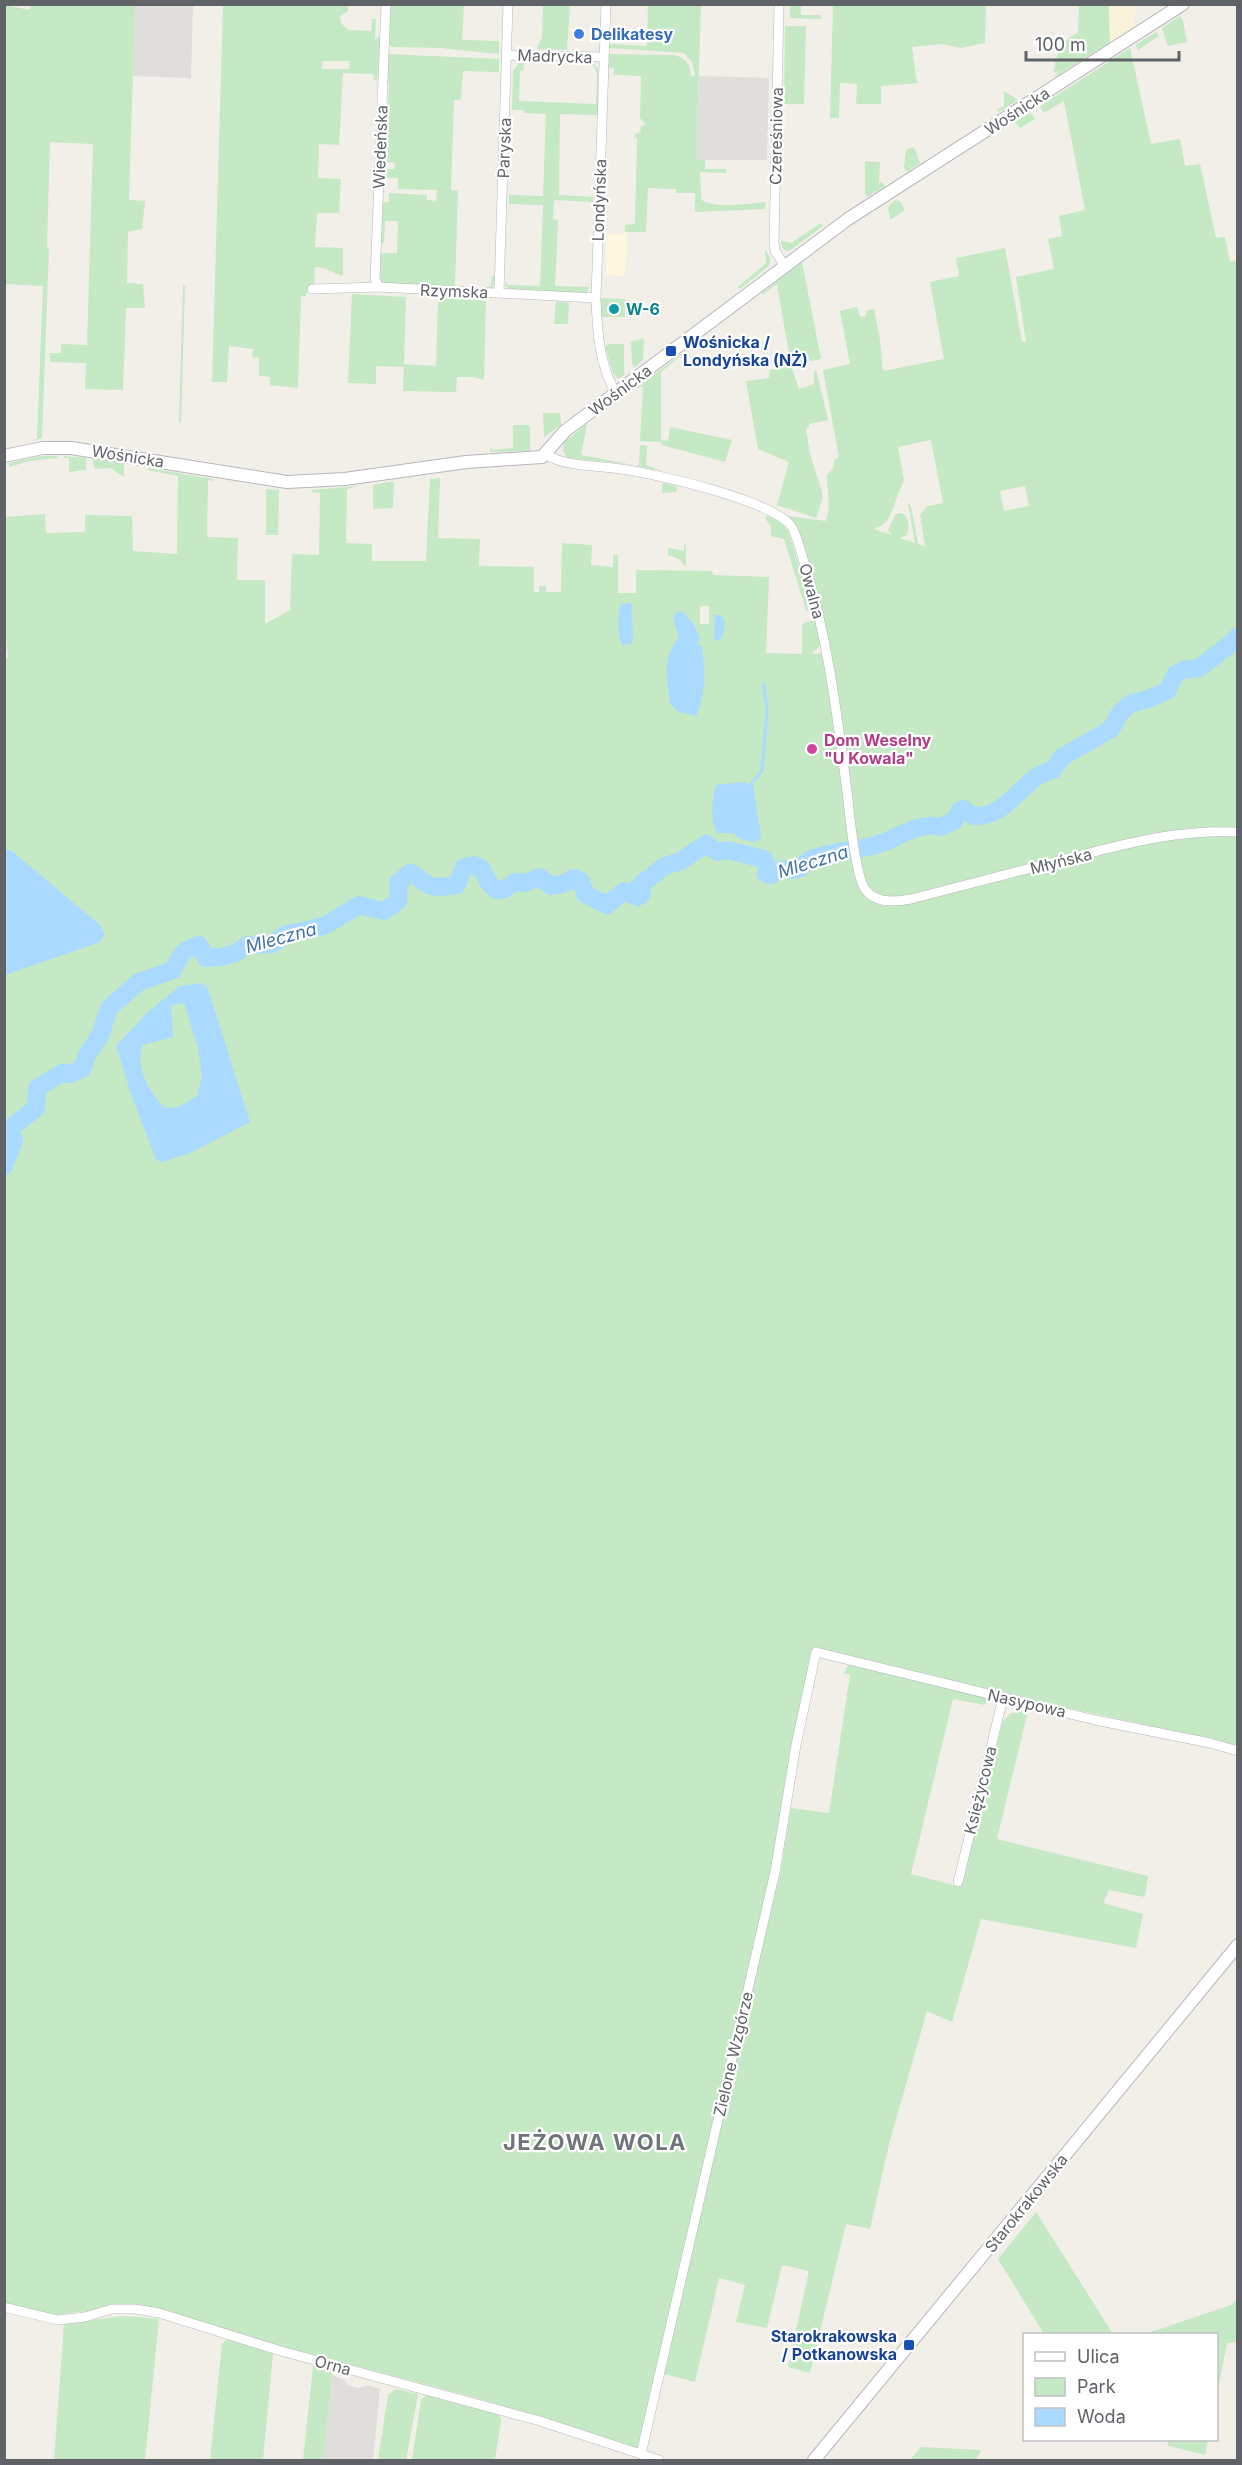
<svg xmlns="http://www.w3.org/2000/svg" width="1242" height="2465" font-family="Inter,sans-serif">
<style>
.commercial{fill:#fef7e0}
.industrial{fill:#e0deda}
.green{fill:#c5e8c5;fill-rule:evenodd}
.sand{fill:#fbf3d9}
.water{fill:#aadaff;fill-rule:evenodd}
.lines{fill:none;stroke-linecap:round;stroke-linejoin:round}
.stream{stroke:#aadaff;stroke-width:3}
.river{stroke:#aadaff;stroke-width:18}
.minor-casing{stroke:#b5b8bc;stroke-width:10}
.tertiary-casing{stroke:#b5b8bc;stroke-width:14}
.minor{stroke:#fff;stroke-width:9}
.tertiary{stroke:#fff;stroke-width:12}
.shop-dot{fill:#3f7fe0;stroke:#fff;stroke-width:2}
.culture-dot{fill:#0f9aa8;stroke:#fff;stroke-width:2}
.transit-dot{fill:#1a4fb4;stroke:#fff;stroke-width:2}
.hotel-dot{fill:#d1479c;stroke:#fff;stroke-width:2}
.labels{text-anchor:middle;stroke-width:4.5;stroke-linejoin:round;paint-order:stroke}
.shop-label{font-size:16px;font-weight:bold;fill:#366cbe;stroke:#fff;text-anchor:start}
.street-label{font-size:16px;fill:#5f6368;stroke:#fff}
.culture-label{font-size:16px;font-weight:bold;fill:#0d838f;stroke:#fff;text-anchor:start}
.transit-label{font-size:16px;font-weight:bold;fill:#164399;stroke:#fff;text-anchor:start}
.hotel-label{font-size:16px;font-weight:bold;fill:#b23c85;stroke:#fff;text-anchor:start}
.water-label{font-size:18px;font-style:italic;fill:#4174aa;stroke:#fff}
.district-label{font-size:22px;font-weight:bold;letter-spacing:1.5px;fill:#70757a;stroke:#fff}
</style>
<rect width="100%" height="100%" fill="#f1efe8"/>
<!-- commercial -->
<path class="commercial" d="M625,232H627L625,276L606,275L607,234H624Z"/>
<!-- industrial -->
<path class="industrial" d="M135,5H193L191,78L133,76Z
M699,76L769,78L767,160H696Z
M332,2375L345,2380L347,2385L360,2388L367,2385L380,2389L373,2460H323Z"/>
<!-- green -->
<path class="green" d="M543,4L570,5L567,50L537,49L542,37Z
M5,5L30,10V5H135L129,200L145,201L142,229L128,232L127,283L143,284L145,308H126L123,390L85,389L86,363L50,362V353H61V344L87,345L93,144L50,142L47,247H49L42,438L33,441L37,438L43,286L5,284Z
M223,5H348V11L340,16L341,23L348,30L371,31L372,19H376L375,39L381,36L377,81L374,80L373,74L343,73L339,145L319,144L318,178L341,179L339,213H317L315,247L343,248V276C332,273 326,267 315,267L314,285L308,286L306,296H301L298,388L270,385V377L259,376V358L252,357L253,349L229,346L227,382H212ZM322,61H350L349,69H322Z
M389,5H464L462,40L499,41V54L441,48L392,47L389,44Z
M648,5H701L696,160H705V169H726L727,173L700,172C700,175 701,199 702,200C710,209 755,203 766,202L765,209L695,212V193H676V189L648,188L646,232H625V225L635,224L637,138H634L635,134L641,132L640,127L645,124L640,118L641,76L614,75V68H608L609,54L674,55C686,58 690,64 691,76H695L692,62L684,53L609,48V44L647,46Z
M790,5H801V15H821V19L790,18Z
M833,5H986L985,43L961,48L942,44L912,47L917,83L881,86V104H856L857,84L840,83L839,118H830Z
M1079,5H1109L1110,42L1055,77V75L1061,70L1054,73C1055,57 1061,39 1078,33Z
M1180,16L1183,21L1187,42L1168,46L1162,28Z
M785,26H806L804,104H784Z
M1156,32L1159,36L1138,50L1135,45Z
M1130,48L1151,144L1180,139L1185,166L1200,164L1216,238L1225,237L1230,262L1237,260V1745L1013,1696L817,1648L762,1940L780,1875L791,1808L829,1813L850,1675L844,1673L849,1664L987,1698L985,1705L953,1699L911,1874L961,1887L1003,1721L1011,1713L1028,1711L997,1839L1148,1876L1145,1897L1109,1890L1103,1903L1143,1914L1136,1948L981,1919L952,2022L927,2011L889,2144L870,2229L846,2224L810,2373L788,2367L809,2271L782,2265L767,2328L736,2322L745,2285L719,2278L695,2382L664,2374L639,2445L635,2449L484,2400L288,2348L159,2309L95,2310L54,2315L5,2304L4,659L8,658L4,613V517L45,514L46,533L85,532V515L132,516L133,551L177,554L178,476L147,470L148,468L213,479V481L208,480L207,537L238,538L237,580H265V624L290,610L292,554L319,555L320,493L312,492V490L359,486L347,489L346,543L372,544V561H426L430,479L440,478L438,538L480,539L479,566L534,567V592H539V586H546V592H561L562,543L592,545L591,565L613,567V555H618V593H636V570L712,571L713,575L769,577L766,653L802,654V625C805,622 811,620 816,621L821,645L811,654L824,653L816,611L788,516L826,521C831,505 827,491 827,475L833,469L834,460L839,457L823,370L850,364L840,311L857,307L860,317L866,316V311L874,309L880,340L883,371L944,359L930,282L959,276L956,258L1005,248L1022,342H1026L1016,277L1054,269L1048,239L1062,236L1059,216L1085,210L1064,101L1044,113L1040,106ZM931,440L943,503L928,506L920,514L925,547L918,544L911,506L908,503L915,543L900,538L907,535C909,527 910,518 902,513L896,514L888,530L892,535L873,529L881,526L888,520L904,480L898,447ZM1025,486L1029,506L1004,511L1000,491ZM700,606H709V624H700Z
M387,54L499,59V72L463,71L461,100H454L451,190L458,191L455,286L488,288L491,285L492,276H495L492,289L382,283L380,280L381,253H397L398,221H385L384,243H381L383,202H389V193L427,195V200L436,201L437,190L398,189V178H386L387,169H394L395,163L384,162L389,84H386Z
M519,63H524L523,71H520L519,101L596,104L597,74L594,66L587,65V63L594,64L598,69V112L596,115L560,114L559,195L593,197V202L554,200L553,219L558,220L555,286L589,287L586,294L510,289L505,286V281L508,285L540,286L543,205L509,204V195L543,196L546,114L524,113V110H512L513,71Z
M1004,91L1018,100L999,112L997,110L1004,106Z
M1030,112L1035,119L1020,128L1015,122Z
M914,147L920,163L907,172L904,168L906,150Z
M865,161L880,162L879,183L882,182L885,186L867,197L865,193Z
M895,200L900,201L905,210L890,220L888,207Z
M821,223L823,226L792,249L787,251L782,248L781,241L791,243Z
M765,249L770,258L769,266L740,289L738,287L766,263Z
M802,262L821,359L791,365L799,389L814,384V373L816,369L828,420L809,424V427L806,428L810,454L822,492V500L816,518L777,505L789,462L758,449L746,381L769,378L770,370L791,365L777,284L762,295V293Z
M183,285L185,286L181,423H179Z
M352,294L406,297L404,364L436,366L438,298L419,297V296L486,295L484,380L474,377H457L456,392L403,391L404,367L376,366V384L348,383Z
M601,298L625,299V317H601Z
M556,301L569,303L568,324H554Z
M706,335L661,372V440L668,441L670,427L732,440L725,462L662,445V442L640,441L643,386L635,389Z
M644,338L643,360L634,368L632,363L631,342Z
M609,344H624V373L625,374L619,379L613,374L605,346Z
M543,413H560L561,425L544,437Z
M587,424L581,455L629,464L567,458L563,450L564,442Z
M513,425H530V451L490,452V448L494,450L513,448Z
M640,445L647,446L646,465L665,472L637,466L639,464Z
M42,456H57V458L29,461L9,467V463Z
M64,456L86,458V470L69,472V458H64Z
M92,459L124,464V477L110,468L95,469Z
M394,481L393,508L373,509V485Z
M662,483L676,486L677,492L662,493Z
M266,489L279,490L278,535H266Z
M768,515L782,523L788,531L813,609L810,611L806,610L784,539L771,536V526L765,518Z
M685,543H686V567L679,559L668,555V548L684,551Z
M1036,2212L1113,2334H1044L998,2259Z
M1237,2299V2342L1227,2343L1217,2395L1216,2334H1145L1231,2305Z
M123,2316L159,2319L145,2460H54L64,2324Z
M231,2339L273,2354L263,2460H210L222,2344L226,2340Z
M313,2366L331,2370L332,2375L323,2460H303Z
M396,2389L418,2394L406,2460H378L388,2395Z
M426,2395L466,2404L499,2415L501,2420L495,2460H412L421,2400Z
M1166,2440H1208L1205,2455L1169,2446Z
M921,2447L981,2450L976,2460H910Z"/>
<!-- sand -->
<path class="sand" d="M1109,5H1135L1134,26L1110,42Z"/>
<!-- water -->
<path class="water" d="M631,603L633,640L631,644L622,645C617,632 617,616 621,604Z
M677,612H683L694,625L700,638L697,644L702,646C705,669 706,695 696,716L679,712L670,704C667,676 661,660 679,637L673,617Z
M715,615H721C727,621 724,632 720,640L716,641L714,639Z
M742,782L753,785L761,837L756,842L742,840L733,833H717C710,821 712,798 716,785Z
M5,849L12,851L101,926L104,935L100,942L5,975Z
M202,983L208,989L250,1122L190,1153L162,1162L156,1160L131,1094L116,1046L149,1011L180,986ZM184,1003L198,1048L202,1077L197,1096L178,1107L165,1108C150,1093 134,1067 143,1045L173,1037L171,1005Z"/>
<g class="lines">
<!-- stream -->
<path class="stream" d="M752,783L762,771L767,710L764,685"/>
<!-- river -->
<path class="river" d="M4,1166L14,1140L10,1128L36,1108L37,1088L62,1073L70,1074L82,1069L88,1053L100,1036L109,1008L139,982L173,970C179,957 184,948 199,945L206,958L221,957L236,953L247,945L272,944L285,935L324,926L359,905L384,911L398,901V883L410,873C418,875 419,880 427,884C435,889 448,886 457,885L464,867L474,865L481,868L489,883L496,890L505,889L515,882L525,883L539,877L551,886L563,884L574,878L581,881L585,894L607,905L624,891L638,897L642,893L639,886L665,866L681,861L706,844L718,852L727,850L764,859L768,867L766,874L771,875C787,863 789,874 800,868C805,865 806,861 811,859C837,849 867,851 892,839C905,832 926,822 940,827L954,821L960,810L964,809C967,811 971,816 975,816C1010,817 1022,776 1053,770L1062,757L1111,729L1120,713L1130,704L1148,699L1167,691L1175,675L1183,670L1199,668L1229,645L1238,636"/>
<defs>
<path id="minor" d="M606,4L596,298C597,330 599,365 616,393
M779,4L774,243L775,251L784,265
M507,55L604,57
M379,287L375,279L386,4
M312,289L379,287L596,298
M499,292L508,4
M546,455C568,467 596,465 621,469C653,473 781,502 793,529C799,543 803,558 807,573C829,644 837,717 847,791C849,810 855,875 865,889C875,904 896,902 911,899C963,886 1014,872 1066,859C1125,844 1177,829 1238,832
M958,1882L1003,1698
M4,2307L58,2320L85,2317L112,2309H135L159,2313L281,2351L540,2421L659,2460
M641,2454L775,1872L796,1745L816,1652L1095,1720L1210,1743L1238,1751"/>
<path id="tertiary" d="M4,456L43,448H71L287,482L345,479L466,462L542,457L565,431L848,219L1183,4
M814,2460L1238,1945"/>
</defs>
<!-- minor casing -->
<use href="#minor" class="minor-casing"/>
<!-- tertiary casing -->
<use href="#tertiary" class="tertiary-casing"/>
<!-- minor -->
<use href="#minor" class="minor"/>
<!-- tertiary -->
<use href="#tertiary" class="tertiary"/>
</g>
<!-- markers -->
<circle class="shop-dot" cx="579" cy="34" r="6"/>
<circle class="culture-dot" cx="614" cy="309" r="6"/>
<g class="transit-dot">
<rect x="665" y="345" width="12" height="12" rx="3"/>
<rect x="903" y="2339" width="12" height="12" rx="3"/>
</g>
<circle class="hotel-dot" cx="812" cy="749" r="6"/>
<g class="labels">
<!-- shop labels -->
<g class="shop-label">
<text x="591" y="40">Delikatesy</text>
</g>
<!-- street labels -->
<g class="street-label">
<text transform="translate(555 56) rotate(2)" y="6">Madrycka</text>
<text transform="translate(1017 111) rotate(-33)" y="6">Wośnicka</text>
<text transform="translate(776 136) rotate(-89)" y="6">Czereśniowa</text>
<text transform="translate(380 147) rotate(-88)" y="6">Wiedeńska</text>
<text transform="translate(504 148) rotate(-88)" y="6">Paryska</text>
<text transform="translate(599 200) rotate(-88)" y="6">Londyńska</text>
<text transform="translate(454 291) rotate(2)" y="6">Rzymska</text>
<text transform="translate(620 390) rotate(-37)" y="6">Wośnicka</text>
<text transform="translate(128 456) rotate(9)" y="6">Wośnicka</text>
<text transform="translate(812 591) rotate(75)" y="6">Owalna</text>
<text transform="translate(1061 861) rotate(-14)" y="6">Młyńska</text>
<text transform="translate(1027 1703) rotate(13)" y="6">Nasypowa</text>
<text transform="translate(980 1790) rotate(-76)" y="6">Księżycowa</text>
<text transform="translate(733 2054) rotate(-77)" y="6">Zielone Wzgórze</text>
<text transform="translate(1026 2203) rotate(-51)" y="6">Starokrakowska</text>
<text transform="translate(333 2365) rotate(15)" y="6">Orna</text>
</g>
<!-- culture labels -->
<g class="culture-label">
<text x="626" y="315">W-6</text>
</g>
<!-- transit labels -->
<g class="transit-label">
<text x="683" y="348">Wośnicka /<tspan x="683" dy="18">Londyńska (NŻ)</tspan></text>
<text x="897" y="2342" text-anchor="end">Starokrakowska<tspan x="897" dy="18">/ Potkanowska</tspan></text>
</g>
<!-- hotel labels -->
<g class="hotel-label">
<text x="824" y="746">Dom Weselny<tspan x="824" dy="18">"U Kowala"</tspan></text>
</g>
<!-- water labels -->
<g class="water-label">
<text transform="translate(813 862) rotate(-17)" y="6">Mleczna</text>
<text transform="translate(281 938) rotate(-15)" y="6">Mleczna</text>
</g>
<!-- district labels -->
<g class="district-label">
<text x="595" y="2150">JEŻOWA WOLA</text>
</g>
</g>
<!-- border -->
<rect width="1242" height="2465" fill="none" stroke="#5f6368" stroke-width="12"/>
<!-- legend -->
<rect x="1023" y="2333" width="195" height="108" fill="#ffffff" stroke="#bfc1c3" stroke-width="1.5"/>
<rect x="1035" y="2352" width="30" height="9" fill="#ffffff" stroke="#bfc1c3" stroke-width="1.5"/>
<text x="1077" y="2363" font-size="18" fill="#5f6368">Ulica</text>
<rect x="1035" y="2378" width="30" height="18" fill="#c5e8c5" stroke="#bfc1c3" stroke-width="1.5"/>
<text x="1077" y="2393" font-size="18" fill="#5f6368">Park</text>
<rect x="1035" y="2408" width="30" height="18" fill="#aadaff" stroke="#bfc1c3" stroke-width="1.5"/>
<text x="1077" y="2423" font-size="18" fill="#5f6368">Woda</text>
<!-- scale -->
<path d="M1026 51v9h153v-9" fill="none" stroke="#5f6368" stroke-width="3"/>
<text x="1035" y="51" font-size="18" fill="#5f6368" stroke="#ffffff" stroke-width="4.5" paint-order="stroke">100 m</text>
</svg>
